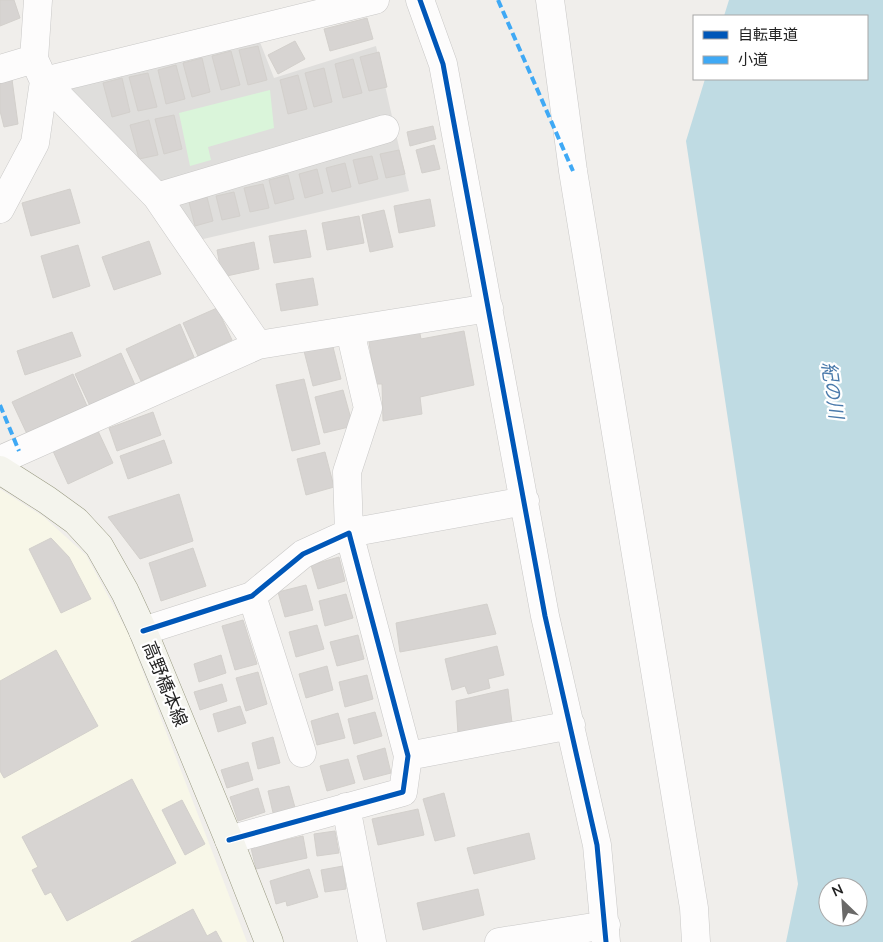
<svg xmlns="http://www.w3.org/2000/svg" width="883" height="942" font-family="Mulish,'Noto Sans JP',sans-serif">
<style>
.residential{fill:#dfdedc}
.education{fill:#f8f7e8}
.park{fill:#daf5da}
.water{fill:#bfdbe3;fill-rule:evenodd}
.building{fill:#d7d4d2;stroke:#d3d0cc}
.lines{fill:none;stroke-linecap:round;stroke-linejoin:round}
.minor-casing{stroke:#c9c8c7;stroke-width:29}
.tertiary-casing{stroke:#c9c8c7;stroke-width:29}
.secondary-casing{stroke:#999a82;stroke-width:29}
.minor{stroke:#fdfcfc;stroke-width:28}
.tertiary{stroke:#fdfcfc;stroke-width:28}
.secondary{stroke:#f4f4ed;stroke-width:28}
.quiet{stroke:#3fa9f5;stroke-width:4;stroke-dasharray:8 4;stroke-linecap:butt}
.cycleway-casing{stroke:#fff;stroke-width:8}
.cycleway{stroke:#0057b8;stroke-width:5}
.labels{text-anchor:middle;stroke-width:4.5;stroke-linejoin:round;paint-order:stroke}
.street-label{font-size:18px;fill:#222;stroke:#fff}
.water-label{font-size:19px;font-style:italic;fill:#4a7aab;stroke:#fff}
</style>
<rect width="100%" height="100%" fill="#f0eeeb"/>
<!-- residential -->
<path class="residential" d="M258,37L274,78L376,46L409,191L199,240L63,87Z"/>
<!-- education -->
<path class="education" d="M0,489L44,517L86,555L128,633L247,942H0Z"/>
<!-- park -->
<path class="park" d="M270,90L274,128L208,147L211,160L190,166L179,113Z"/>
<!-- water -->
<path class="water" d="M729,0H883V942H786L798,884L686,141L705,79H867V16H724ZM828,887H858V917H828Z"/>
<!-- building -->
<path class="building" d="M0,0H14L20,18L0,26Z
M367,18L373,39L330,51L324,29Z
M295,41L305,59L278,74L268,55Z
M258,46L267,80L248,85L239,50Z
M231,51L240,85L221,90L212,56Z
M379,52L387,87L369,91L360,57Z
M202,58L210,92L192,97L183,63Z
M353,59L362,93L343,98L335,64Z
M176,65L185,99L166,104L158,70Z
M324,68L332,102L314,107L305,73Z
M11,72L18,124L4,127L0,111V75Z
M148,73L157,107L138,111L129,77Z
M298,75L307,109L288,114L280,80Z
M122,78L130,112L112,117L103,83Z
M174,115L182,149L164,154L155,119Z
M149,120L158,155L139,159L130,125Z
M433,126L436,139L410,146L407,132Z
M434,145L440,169L422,173L416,150Z
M399,150L405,174L386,178L380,154Z
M372,156L378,179L359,184L353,160Z
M345,163L351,187L332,192L326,168Z
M317,169L323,193L305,198L299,174Z
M288,175L294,199L275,204L269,180Z
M263,184L269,208L250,212L244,188Z
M70,189L80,223L31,236L22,203Z
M234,192L240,216L222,220L216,196Z
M207,197L213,221L195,226L189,202Z
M430,199L435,226L399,233L394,206Z
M384,210L393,247L370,252L362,215Z
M359,216L364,243L327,250L322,223Z
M306,230L311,257L274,263L269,236Z
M149,241L161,274L114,290L102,257Z
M254,242L259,269L222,277L217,250Z
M78,245L90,286L53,298L41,256Z
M313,278L318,305L281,311L276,284Z
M217,308L232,340L198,356L183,323Z
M180,324L194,357L141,381L126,349Z
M419,329L421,339L464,331L474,385L420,397L422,414L383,421L382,384H375L368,335Z
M72,332L81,356L25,375L17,351Z
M332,343L341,379L313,386L304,351Z
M121,353L135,385L90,406L75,374Z
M73,374L87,406L27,434L12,402Z
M304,379L320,444L292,451L276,385Z
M343,390L353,426L324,433L315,397Z
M153,412L161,435L117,451L109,428Z
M98,431L113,463L68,484L53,451Z
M164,440L172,463L128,479L120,456Z
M325,452L334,487L306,495L297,459Z
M179,494L193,541L140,559L108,517Z
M51,538L69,557L91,599L61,613L29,549Z
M193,548L206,586L161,601L149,563Z
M339,557L345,581L318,589L311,565Z
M306,585L313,610L285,617L278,592Z
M346,594L353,618L325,626L319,601Z
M487,604L496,634L400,652L396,623Z
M243,620L257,664L235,670L222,626Z
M317,625L324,649L296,657L289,632Z
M358,635L364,659L337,666L330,642Z
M497,646L504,675L488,679L490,688L468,694L465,686L452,690L445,659Z
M56,650L98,726L4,778L0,771V681Z
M221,655L226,673L199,682L194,664Z
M327,666L333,690L306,698L299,674Z
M258,672L267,704L246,711L236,678Z
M367,675L373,699L345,707L339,682Z
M222,684L227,701L200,710L194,692Z
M508,689L512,723L458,734L456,701Z
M240,706L246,723L218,732L213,714Z
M375,712L382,736L354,744L348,719Z
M338,713L345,738L317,745L311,721Z
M273,737L280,763L258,769L252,743Z
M385,748L391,773L364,780L357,756Z
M348,759L355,783L327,791L320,766Z
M248,762L253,780L227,788L221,770Z
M132,779L176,863L67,921L51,892L45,895L32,870L38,867L22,837Z
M289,786L296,811L274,817L268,791Z
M258,788L265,812L238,821L230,797Z
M444,793L455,836L435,841L423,799Z
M182,800L205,844L185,855L162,810Z
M418,809L424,835L378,845L372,819Z
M335,831L339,853L317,856L314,834Z
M529,833L535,859L474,874L467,848Z
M303,836L307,858L256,869L251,848Z
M343,866L346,889L325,892L321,870Z
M309,869L318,897L287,906L286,901L276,904L270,881Z
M478,889L484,915L423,930L417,903Z
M193,909L207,936L216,931L222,942H131Z"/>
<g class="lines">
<defs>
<path id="minor" d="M420,0L443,64L545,616L597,845L606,942
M0,69L34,59
M44,81L157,197L258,345L489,308
M44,81L375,0
M157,197L385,129
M0,209L35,143L44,81L34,59L38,0
M350,331L368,408L347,472L349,533L525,501
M0,460L258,345
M252,596L302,753
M143,631L252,596L303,554L349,533L408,756L403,792L229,840
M408,756L571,725
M346,807L372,942
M499,942L606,925"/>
<path id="tertiary" d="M550,0L573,171L694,908L696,942"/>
<path id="secondary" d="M0,470L47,500L76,521L99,546L125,592L143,631L229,840L269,942"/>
</defs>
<!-- minor casing -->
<use href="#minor" class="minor-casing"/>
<!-- tertiary casing -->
<use href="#tertiary" class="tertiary-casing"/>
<!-- secondary casing -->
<use href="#secondary" class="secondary-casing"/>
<!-- minor -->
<use href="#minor" class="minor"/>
<!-- tertiary -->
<use href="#tertiary" class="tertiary"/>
<!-- secondary -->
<use href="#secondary" class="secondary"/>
<!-- quiet -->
<path class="quiet" d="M498,0L573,171
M0,405L19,451"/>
<defs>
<path id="cycleway" d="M420,0L443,64L545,616L597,845L606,942
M143,631L252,596L303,554L349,533L408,756L403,792L229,840"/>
</defs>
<!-- cycleway casing -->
<use href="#cycleway" class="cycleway-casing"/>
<!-- cycleway -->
<use href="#cycleway" class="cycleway"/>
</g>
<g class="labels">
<!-- street labels -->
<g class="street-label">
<text transform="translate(165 684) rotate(68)" y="6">高野橋本線</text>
</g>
<!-- water labels -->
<g class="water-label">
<text transform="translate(833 390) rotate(82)" y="7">紀の川</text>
</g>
</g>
<!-- legend -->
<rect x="693" y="15" width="175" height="65" fill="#ffffff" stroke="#a7a7a7"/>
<rect x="703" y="31" width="25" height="8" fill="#0057b8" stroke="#a7a7a7"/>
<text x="738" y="40" font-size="15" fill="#222222">自転車道</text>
<rect x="703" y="56" width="25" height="8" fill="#3fa9f5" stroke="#a7a7a7"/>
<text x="738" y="65" font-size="15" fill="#222222">小道</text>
<!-- north arrow -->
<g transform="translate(843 902) rotate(335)"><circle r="24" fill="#ffffff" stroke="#a7a7a7"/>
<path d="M0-4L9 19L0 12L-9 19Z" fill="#6a6968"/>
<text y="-8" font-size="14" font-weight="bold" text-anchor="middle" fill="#222222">N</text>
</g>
</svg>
